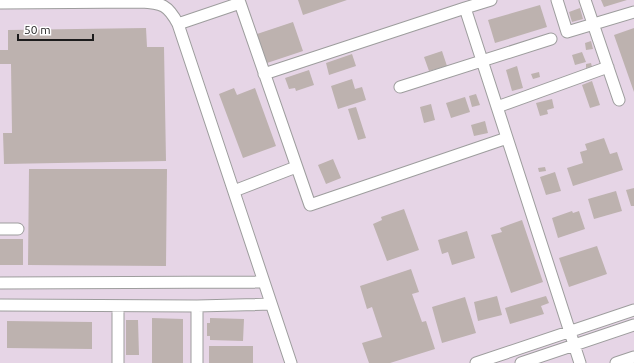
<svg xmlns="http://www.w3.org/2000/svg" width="634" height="363" font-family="Ubuntu,sans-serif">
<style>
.industrial{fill:#e6d5e6}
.building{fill:#bdb2af}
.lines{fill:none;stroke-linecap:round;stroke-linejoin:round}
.minor-casing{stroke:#9d9d9d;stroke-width:13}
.minor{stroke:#fff;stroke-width:11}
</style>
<rect width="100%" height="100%" fill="#ede8e2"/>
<!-- industrial -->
<path class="industrial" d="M0,0H634V363H0Z"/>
<!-- building -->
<path class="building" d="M298,0H347L303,15Z
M601,0H627L604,7Z
M540,5L547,27L495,43L488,20Z
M580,8L583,19L572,22L569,12Z
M293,22L303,51L267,63L257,34Z
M146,28L147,47H164L166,161L4,164L3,133H12L11,64H0V50H8V30Z
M634,28V92L614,35Z
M591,41L593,49L586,50L585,43Z
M442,51L447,66L429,71L424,57Z
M582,52L586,62L575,65L572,55Z
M352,54L356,66L329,75L326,63Z
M591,63L592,67L586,68V64Z
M517,66L523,88L512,91L506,70Z
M309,70L314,85L296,91L295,88L289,89L285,78Z
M539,72L540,77L533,79L531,74Z
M352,79L355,89L362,87L366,100L338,109L331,86Z
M592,81L600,105L590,108L582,85Z
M234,88L237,95L255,88L276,146L243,158L219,94Z
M476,94L480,105L472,107L469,96Z
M465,97L470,112L451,118L446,103Z
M552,99L554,108L547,110L548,114L540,116L536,103Z
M431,104L435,120L424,123L420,107Z
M356,107L366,138L358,140L348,109Z
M485,121L488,133L474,136L471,125Z
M604,138L610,154L617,152L623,170L573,186L567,168L583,163L580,152L587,150L585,144Z
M333,159L341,178L326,184L318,165Z
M545,167L546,171L539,172L538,168Z
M29,169H167L166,266L28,265Z
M555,172L561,191L546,195L540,177Z
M634,188V206H631L626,190Z
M616,191L622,211L594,219L588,199Z
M404,209L419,250L387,261L373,224L382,220L381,217Z
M572,211L573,213L579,211L585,229L558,238L552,218Z
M522,220L543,282L511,293L491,235L502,232L500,228Z
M467,231L475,258L452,265L448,252L442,254L438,240Z
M0,239H23V265H0Z
M597,246L607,274L569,287L559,258Z
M411,269L419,292L412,294L422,322L426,321L435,349L390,363H369L362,343L382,337L372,307L367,309L360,286Z
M497,296L502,315L478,321L474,302Z
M546,296L549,303L541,306L544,314L510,324L505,308Z
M465,297L476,333L442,343L432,307Z
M152,318L183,319V363H152Z
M210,318L244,319L243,341L210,340V336H207V323H210Z
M126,320H138L139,355H126Z
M7,321L92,322V349L7,348Z
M209,346H253V363H209Z"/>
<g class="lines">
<defs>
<path id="minor" d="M491,0L465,8L580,363
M557,0L567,32L634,12
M585,0L619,100
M0,3L141,2C162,3 168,5 178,24L291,363
M178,24L240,3L310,205L507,138
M264,74L465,8
M400,87L551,39
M497,107L608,67
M234,191L296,167
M0,229H18
M0,283L264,282
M0,305L197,306L271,304
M118,363V306
M197,363V306
M476,363L634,310
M521,363L634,325
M616,363L634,357"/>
</defs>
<!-- minor casing -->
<use href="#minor" class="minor-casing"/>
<!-- minor -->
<use href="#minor" class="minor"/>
</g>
<!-- scale -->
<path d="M18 34v6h75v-6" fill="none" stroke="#1c1c1c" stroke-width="2"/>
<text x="24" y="34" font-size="12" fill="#1c1c1c" stroke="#ffffff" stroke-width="3" paint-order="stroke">50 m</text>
</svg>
